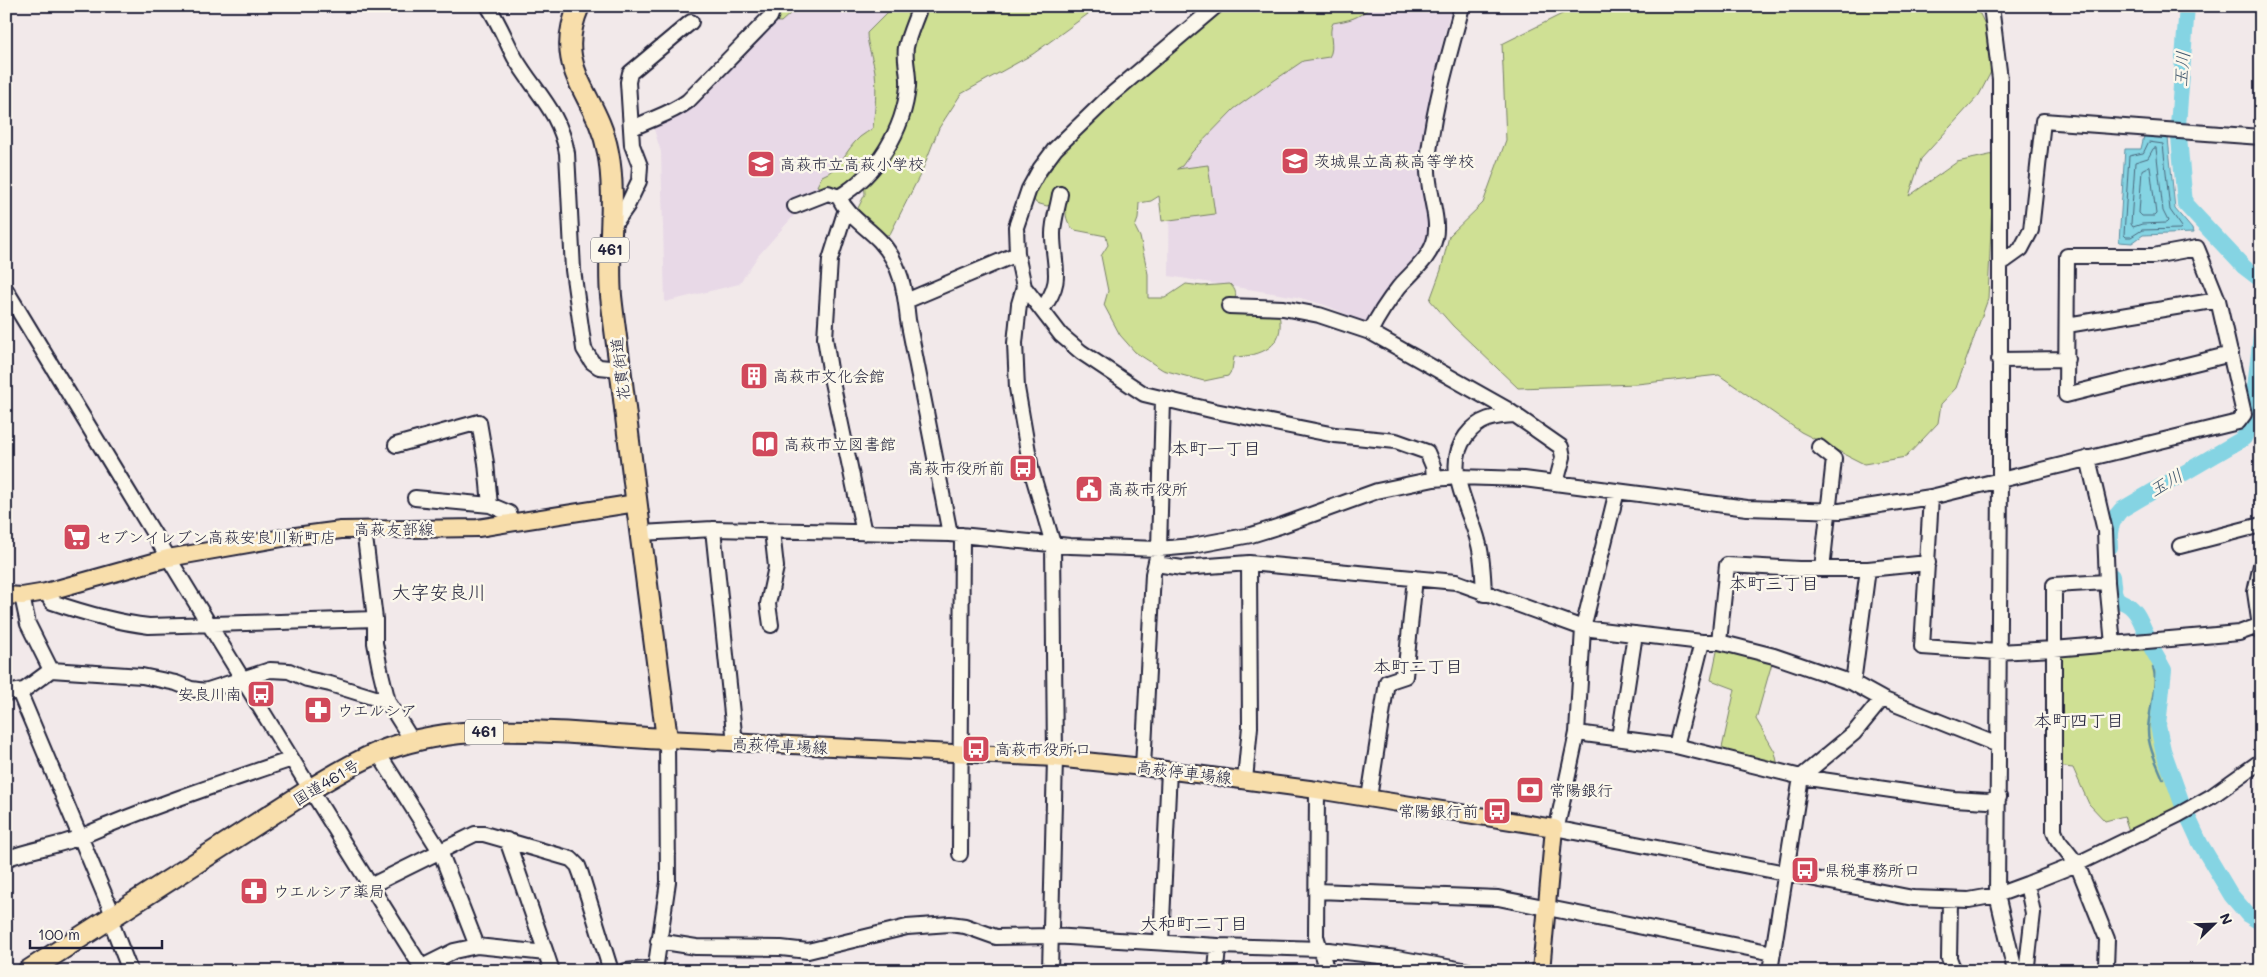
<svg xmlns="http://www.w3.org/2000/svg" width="2267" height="977" font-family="Mali,'Klee One',sans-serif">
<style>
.built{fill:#e8d9e7}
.green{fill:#cfe094;stroke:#788168}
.water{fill:#85d4e3;stroke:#5d8da0}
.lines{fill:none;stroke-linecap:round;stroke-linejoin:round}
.shore{stroke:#4a697e;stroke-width:1}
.stream{stroke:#5d8da0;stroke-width:2.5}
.river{stroke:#85d4e3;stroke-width:16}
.minor-casing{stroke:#22223b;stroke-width:18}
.major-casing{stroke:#22223b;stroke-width:20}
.highway-casing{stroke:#22223b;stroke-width:24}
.minor{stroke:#fbf7ec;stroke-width:14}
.major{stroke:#f8deab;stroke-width:16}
.highway{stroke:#f8deab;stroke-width:20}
.labels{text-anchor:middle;stroke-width:5;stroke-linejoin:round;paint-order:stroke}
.shield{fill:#fbf7ec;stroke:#636270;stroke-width:1}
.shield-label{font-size:15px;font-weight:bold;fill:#22223b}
.poi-label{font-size:16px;fill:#22223b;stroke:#fbf7ec;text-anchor:start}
.street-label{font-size:16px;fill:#22223b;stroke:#fbf7ec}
.water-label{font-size:18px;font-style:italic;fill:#40576d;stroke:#fbf7ec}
.neighbourhood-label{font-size:18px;fill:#22223b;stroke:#fbf7ec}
.quarter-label{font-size:19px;fill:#22223b;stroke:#fbf7ec}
</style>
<rect width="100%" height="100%" fill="#f2e9ea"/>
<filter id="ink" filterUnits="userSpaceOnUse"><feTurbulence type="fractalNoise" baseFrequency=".02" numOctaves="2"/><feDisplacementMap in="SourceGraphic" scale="10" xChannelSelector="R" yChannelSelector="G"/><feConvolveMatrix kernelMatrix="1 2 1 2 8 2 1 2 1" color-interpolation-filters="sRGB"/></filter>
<g filter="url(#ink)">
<!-- built -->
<path class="built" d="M788,6H898L870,36L884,140L797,212L758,256L739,284L665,302L661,152L652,123Z
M1345,6H1452L1442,43L1439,70L1423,144L1421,166L1430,234L1407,271L1368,324L1325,305L1297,297L1169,276L1170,156L1262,76L1320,55L1337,14Z"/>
<!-- green -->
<path class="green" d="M766,6H805L791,13L781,22C773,22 769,19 764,12Z
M901,6H1099L1033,54L961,94L939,128L922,171L890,234L881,237L864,221L858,208L865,194L864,178L851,179L830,192L817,186L822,176C841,169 845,150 860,137C864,134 869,131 873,128C875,109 877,90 875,72C873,58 867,46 867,33L893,7Z
M1225,6L1370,7C1358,19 1349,20 1333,23C1327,33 1336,47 1329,57L1303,61L1266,86L1234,109L1192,152L1182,166L1177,169L1208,165L1215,214L1162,221L1159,196L1151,201L1139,203L1138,219L1135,227L1140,237L1148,274V298H1165L1186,284L1202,286L1230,284C1236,290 1237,294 1234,302L1250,313L1279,314C1286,347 1261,356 1234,357L1232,370L1228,376L1204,381L1163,370L1135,352L1120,335L1104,305L1108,291L1101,256L1108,245L1106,236L1075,230C1060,220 1069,201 1063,188C1055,191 1051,196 1050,205L1047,206L1036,203L1032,197L1064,150L1137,82L1176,47L1219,14Z
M1578,6H1964L1980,14L1993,42L1992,70L1979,95L1921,159L1909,196L1957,162L1994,154L1988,299L1956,388L1941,404L1938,423L1906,457L1864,464L1801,432L1719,375L1637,384L1518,388L1453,326L1430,300L1441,270L1449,236L1483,203L1506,140L1502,44Z
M1719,642L1774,656L1756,719L1775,752L1779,771L1720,757L1735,689L1711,680Z
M2141,642L2155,654L2164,670L2159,715L2160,734L2183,806L2129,831L2124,816L2105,821L2089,804L2073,768L2056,766V650Z"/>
<!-- water -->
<path class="water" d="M2144,136L2168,138L2175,209L2192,229L2193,233L2143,235L2132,243L2119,242L2125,149H2141Z"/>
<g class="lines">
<!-- shore -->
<path class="shore" d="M2149,142L2163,144L2170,210L2182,227L2180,229L2142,230L2131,237H2126L2124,235L2129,156L2143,153Z
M2156,148L2163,211L2168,221L2166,223L2142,224L2133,227L2131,224L2135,162L2148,158L2153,149Z
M2150,166L2156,214L2154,216H2142L2139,213L2142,170Z"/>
<!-- stream -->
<path class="stream" d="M2153,668C2159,681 2148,714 2148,730C2148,747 2157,764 2163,779"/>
<!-- river -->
<path class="river" d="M2187,6L2178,126L2185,204L2244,267L2261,280
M2110,547C2109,532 2110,522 2121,510L2244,438L2251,422L2261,335
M2112,576C2115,613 2122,593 2136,613C2141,620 2143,628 2147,635
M2151,647L2164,670L2158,726L2163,750L2183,806L2200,843L2231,895L2248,915L2261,923"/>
<defs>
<path id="minor" d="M488,6C499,23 506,41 515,58C535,92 560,112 567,153L573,270L584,349L592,362L599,367L620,369
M1991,6L2000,79V479L1997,895L2015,971
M631,129L628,82L630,73L691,22
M839,197C877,174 904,130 908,86C909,73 904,59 906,47C909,33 916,19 920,6
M795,206L828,193L839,197C847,216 866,226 880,241C901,264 905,290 908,320L950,534
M846,209L830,260L825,338L832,382L864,533
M611,229L627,206L639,181L640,166L632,145L631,129C650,119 671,114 688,101L770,17L774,6
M2000,264L2021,249L2031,230L2043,121L2261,137
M1024,287L1061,335L1081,352L1144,394L1215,411L1335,435L1396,441L1427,452L1433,466L1434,479
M6,290C144,518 282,746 424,971
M906,301L1017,254
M1229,306L1283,308L1319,315L1370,332L1505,408L1561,447L1563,457L1556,483
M1042,309C1065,280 1053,267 1053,234C1053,221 1058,207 1060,194
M2067,325L2218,300
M1370,332C1378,316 1388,301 1399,287C1411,273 1431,258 1435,238C1440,217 1426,188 1428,163C1432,110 1449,58 1462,6
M1999,360L2067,359
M396,445L479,422L486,463L490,505
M1819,447L1834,459L1822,569
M2088,458L2105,531L2107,582L2113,644
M1617,491L1583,628L1577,733L1558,822L1554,828L1913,898L1969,900L1997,895L2027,884L2077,864L2178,815L2212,796L2261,761
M1931,497L1922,647L1998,652L2054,649L2239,633L2261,625
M415,498L490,505L509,513L510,523
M364,529L375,619V643L380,669L388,702L413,742
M713,529L735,743
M641,533L713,529L950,534L1070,546L1159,549L1192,546L1251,535L1280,526L1377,491L1434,479L1457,477L1524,479L1747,508L1840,511L1931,497L2238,422L2244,414L2218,300L2197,248L2153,256H2067L2066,395L2231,354
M2180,546L2261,525
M1156,564L1182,568L1249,563L1456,582L1583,628L1702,642H1719L1774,656L1853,683L1882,699L1998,745
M46,592L52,602C84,613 115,622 149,626L375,619
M1484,594C1483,576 1483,558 1478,541C1470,508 1442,468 1466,436C1479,418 1495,416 1516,415
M22,596L28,624L51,670L24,690L21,696L111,910L110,919L130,971
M771,625L768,604L776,567L772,531
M2261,633L2255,592L2261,565
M1719,642L1727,565L1799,569H1868L1928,563
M51,670L142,676L176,683L191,689L205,691L270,670L289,671L307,679L330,684L388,702
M1853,683L1868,569
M6,693L24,690
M1577,733L1676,746L1801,777L1854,733L1882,699
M1619,738L1635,634
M1676,746L1702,642
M378,753L440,851L477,946
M1143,767L1153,574L1159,549L1163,400
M1245,780L1250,727L1249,563
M1317,790L1316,936L1327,971
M1369,798L1387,682L1405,676L1415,578
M507,840L546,953
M960,854L962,535
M6,859C30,849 56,847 80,837C149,807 221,783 292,759
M2027,884L2033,913L2027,965L2029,971
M370,886L475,834H484L571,859L578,866L581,874L611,971
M1317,891L1498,898L1773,953
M1950,901L1949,958L1954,971
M658,941L696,947L781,948L808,951L907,927L950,924L965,926L996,937L1052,936L1218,946L1320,949L1397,958L1469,971
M1161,942L1169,770
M422,967L454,951L477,946L546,953L552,971
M2106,967L2107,939L2077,864L2058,840L2054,831V585L2107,582
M626,971L655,968
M655,971L668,882L667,739
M1050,971L1055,758L1053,544L1031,469L1017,388L1015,343L1019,304L1024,287L1017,254L1016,227L1029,189L1040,169L1055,149L1112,94L1216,6
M1216,971L1218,946
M1770,971L1801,777L1954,799L1988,801L1999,797"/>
<path id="major" d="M6,595L22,596L46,592L168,558L288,537L341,530L478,528L636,503
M667,739L1055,758L1143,767L1317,790L1554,828L1541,971"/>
<path id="highway" d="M28,971L311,789C338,773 365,756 396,746C480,719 580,735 667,739C653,629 638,519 625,408C621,371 615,333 611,296C607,249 617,198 608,152C597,93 551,70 579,6"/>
</defs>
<!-- minor casing -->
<use href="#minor" class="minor-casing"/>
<!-- major casing -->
<use href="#major" class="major-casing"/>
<!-- highway casing -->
<use href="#highway" class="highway-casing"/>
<!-- minor -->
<use href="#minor" class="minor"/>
<!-- major -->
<use href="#major" class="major"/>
<!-- highway -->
<use href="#highway" class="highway"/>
</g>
</g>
<!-- icons -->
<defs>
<symbol id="school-square" viewBox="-11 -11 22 22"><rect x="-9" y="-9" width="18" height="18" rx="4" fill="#d1495b" stroke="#fbf7ec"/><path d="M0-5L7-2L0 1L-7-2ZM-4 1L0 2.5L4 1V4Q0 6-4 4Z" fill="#fff"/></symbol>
<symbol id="building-square" viewBox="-11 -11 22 22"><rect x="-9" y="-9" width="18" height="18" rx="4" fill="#d1495b" stroke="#fbf7ec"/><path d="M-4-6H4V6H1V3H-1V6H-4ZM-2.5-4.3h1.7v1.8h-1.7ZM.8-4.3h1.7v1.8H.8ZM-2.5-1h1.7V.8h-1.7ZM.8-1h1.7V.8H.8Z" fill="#fff"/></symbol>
<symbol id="library-square" viewBox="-11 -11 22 22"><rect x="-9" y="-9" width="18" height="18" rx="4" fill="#d1495b" stroke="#fbf7ec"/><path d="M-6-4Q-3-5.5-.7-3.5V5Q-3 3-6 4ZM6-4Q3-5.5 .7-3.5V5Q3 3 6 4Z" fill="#fff"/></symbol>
<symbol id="bus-square" viewBox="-11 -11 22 22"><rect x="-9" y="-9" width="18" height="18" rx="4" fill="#d1495b" stroke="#fbf7ec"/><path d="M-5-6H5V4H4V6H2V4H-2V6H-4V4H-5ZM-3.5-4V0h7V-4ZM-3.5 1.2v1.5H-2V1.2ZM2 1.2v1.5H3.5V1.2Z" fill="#fff"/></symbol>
<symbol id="civic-square" viewBox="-11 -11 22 22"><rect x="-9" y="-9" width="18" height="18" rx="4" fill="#d1495b" stroke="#fbf7ec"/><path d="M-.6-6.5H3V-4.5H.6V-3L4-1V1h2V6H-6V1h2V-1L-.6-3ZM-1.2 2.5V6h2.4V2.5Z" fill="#fff"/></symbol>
<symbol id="supermarket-square" viewBox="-11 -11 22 22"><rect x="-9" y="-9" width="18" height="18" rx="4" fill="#d1495b" stroke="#fbf7ec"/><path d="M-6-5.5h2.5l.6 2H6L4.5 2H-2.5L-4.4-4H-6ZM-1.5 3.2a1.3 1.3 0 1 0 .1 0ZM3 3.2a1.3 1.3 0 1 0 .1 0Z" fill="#fff"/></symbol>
<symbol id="pharmacy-square" viewBox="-11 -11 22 22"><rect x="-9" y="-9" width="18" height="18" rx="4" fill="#d1495b" stroke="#fbf7ec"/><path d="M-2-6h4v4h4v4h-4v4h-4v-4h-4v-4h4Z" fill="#fff"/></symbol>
<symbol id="bank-square" viewBox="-11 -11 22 22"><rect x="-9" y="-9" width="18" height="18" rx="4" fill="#d1495b" stroke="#fbf7ec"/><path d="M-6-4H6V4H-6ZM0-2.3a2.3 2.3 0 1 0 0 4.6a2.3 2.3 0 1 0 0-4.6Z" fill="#fff"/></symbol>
</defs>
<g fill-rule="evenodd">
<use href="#school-square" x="1279" y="145" width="32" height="32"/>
<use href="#school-square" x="745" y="148" width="32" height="32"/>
<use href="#building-square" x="738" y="360" width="32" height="32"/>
<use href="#library-square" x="749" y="428" width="32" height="32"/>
<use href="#bus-square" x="1007" y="452" width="32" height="32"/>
<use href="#civic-square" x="1073" y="473" width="32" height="32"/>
<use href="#supermarket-square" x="61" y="521" width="32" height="32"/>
<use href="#bus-square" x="245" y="678" width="32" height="32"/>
<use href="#pharmacy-square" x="302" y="694" width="32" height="32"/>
<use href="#bus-square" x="960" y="733" width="32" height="32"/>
<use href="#bank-square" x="1514" y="774" width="32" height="32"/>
<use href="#bus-square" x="1481" y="795" width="32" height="32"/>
<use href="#bus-square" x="1789" y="854" width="32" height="32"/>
<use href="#pharmacy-square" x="238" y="875" width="32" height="32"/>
</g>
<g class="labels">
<!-- shield labels -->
<g class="shield">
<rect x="591" y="237.5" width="38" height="25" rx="4"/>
<rect x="465" y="719.5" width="38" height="25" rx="4"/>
</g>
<g class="shield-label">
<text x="610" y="255">461</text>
<text x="484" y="737">461</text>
</g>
<!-- poi labels -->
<g class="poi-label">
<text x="1314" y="167">茨城県立高萩高等学校</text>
<text x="780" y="170">高萩市立高萩小学校</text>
<text x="773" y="382">高萩市文化会館</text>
<text x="784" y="450">高萩市立図書館</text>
<text x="1004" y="474" text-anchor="end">高萩市役所前</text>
<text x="1108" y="495">高萩市役所</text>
<text x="96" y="543">セブンイレブン高萩安良川新町店</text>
<text x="242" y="700" text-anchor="end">安良川南</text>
<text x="337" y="716">ウエルシア</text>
<text x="995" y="755">高萩市役所口</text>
<text x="1549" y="796">常陽銀行</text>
<text x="1478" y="817" text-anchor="end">常陽銀行前</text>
<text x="1824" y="876">県税事務所口</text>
<text x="273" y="897">ウエルシア薬局</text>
</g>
<!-- street labels -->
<g class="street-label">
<text transform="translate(620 369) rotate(-97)" y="6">花貫街道</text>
<text x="394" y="535">高萩友部線</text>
<text transform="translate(780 745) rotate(3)" y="6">高萩停車場線</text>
<text transform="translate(1184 772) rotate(7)" y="6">高萩停車場線</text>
<text transform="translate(326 782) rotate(-31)" y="6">国道461号</text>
</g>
<!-- water labels -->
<g class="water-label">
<text transform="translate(2182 69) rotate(-85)" y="6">玉川</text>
<text transform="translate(2166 483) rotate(-30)" y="6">玉川</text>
</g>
<!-- neighbourhood labels -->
<g class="neighbourhood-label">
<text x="1216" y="455">本町一丁目</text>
<text x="1774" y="590">本町三丁目</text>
<text x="1418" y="673">本町二丁目</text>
<text x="2079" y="727">本町四丁目</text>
<text x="1194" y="930">大和町二丁目</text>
</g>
<!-- quarter labels -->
<g class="quarter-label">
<text x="439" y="599">大字安良川</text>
</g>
</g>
<!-- margin -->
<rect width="2267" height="977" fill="none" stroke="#fbf7ec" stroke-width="25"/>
<rect x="12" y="12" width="2242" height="952" fill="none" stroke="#22223b" stroke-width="2" filter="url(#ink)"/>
<!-- north arrow -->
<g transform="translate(2214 924) rotate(67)" stroke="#fbf7ec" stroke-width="4" paint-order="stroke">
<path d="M0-4L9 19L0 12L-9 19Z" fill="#22223b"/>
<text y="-8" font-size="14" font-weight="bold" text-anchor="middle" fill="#22223b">N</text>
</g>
<!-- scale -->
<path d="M30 940v8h132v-8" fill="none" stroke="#22223b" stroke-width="2.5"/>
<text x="38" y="940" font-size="15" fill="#22223b" stroke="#fbf7ec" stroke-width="4" paint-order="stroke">100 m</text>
</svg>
